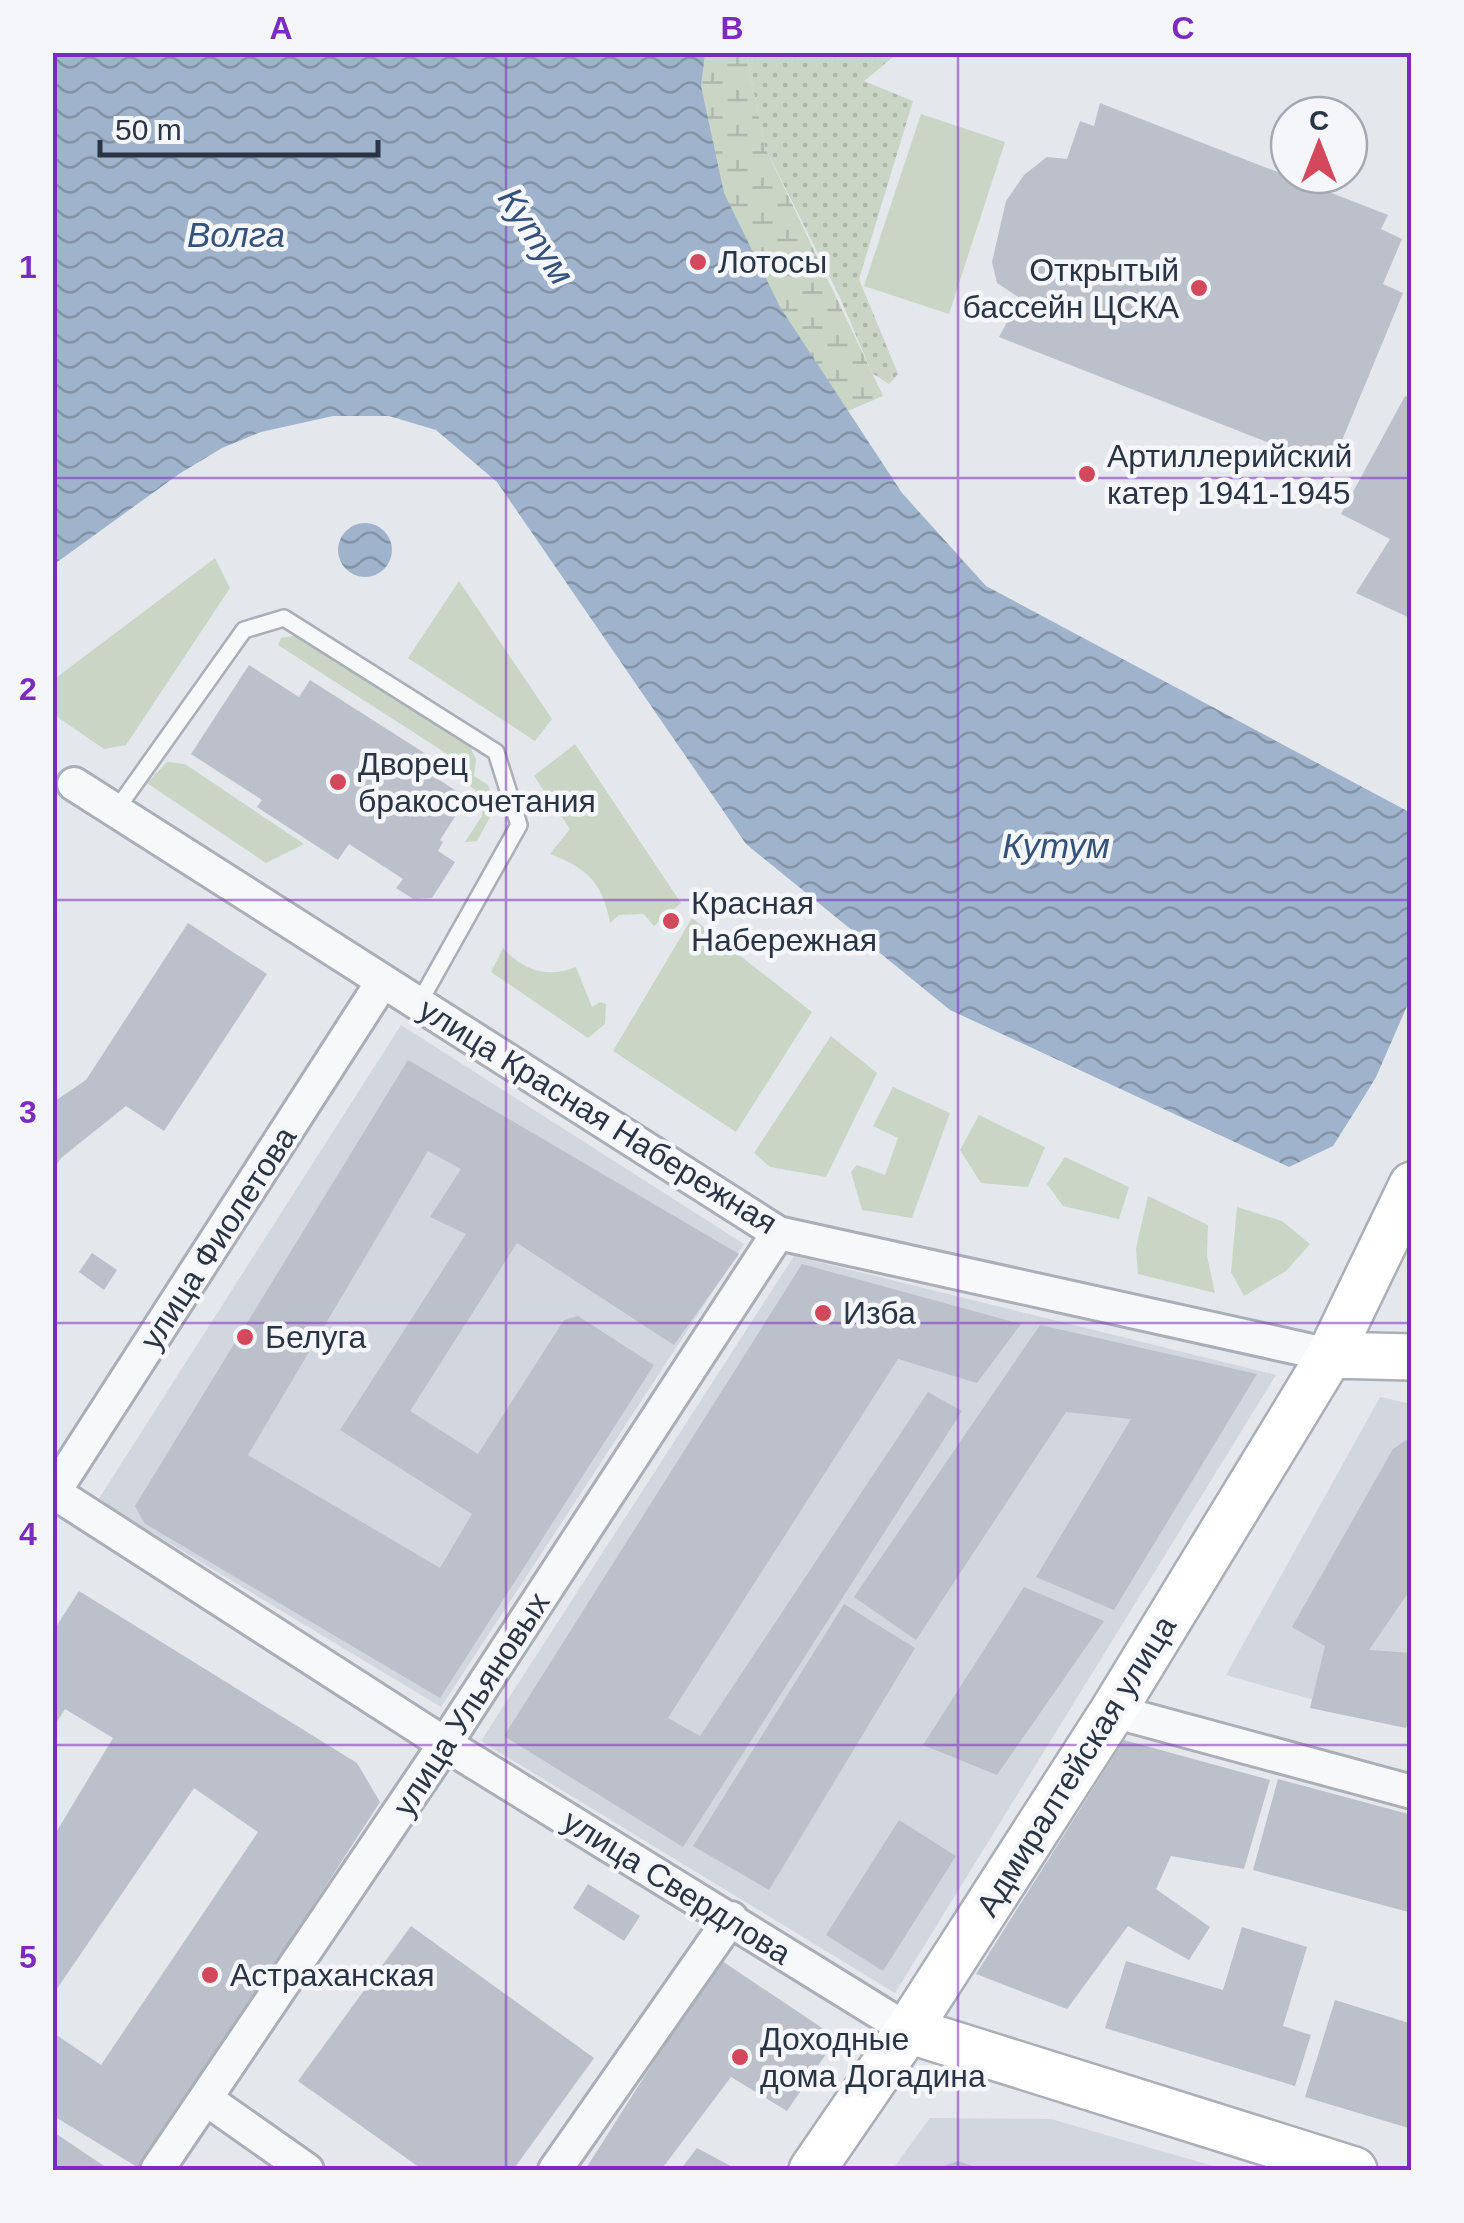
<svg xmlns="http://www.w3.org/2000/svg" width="1464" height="2223" font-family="Helvetica,sans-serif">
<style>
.built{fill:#d2d6de}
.grass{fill:#c9d6c5}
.wetland{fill:url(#wetland-marsh)}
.park{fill:url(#park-dots)}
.water{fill:url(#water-waves)}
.pier{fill:#e4e7ec}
.building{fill:#bbc0ca;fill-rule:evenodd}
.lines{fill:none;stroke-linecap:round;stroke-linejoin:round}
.lane-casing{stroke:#a9aeb7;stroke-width:20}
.street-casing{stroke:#a9aeb7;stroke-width:38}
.secondary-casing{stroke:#a9aeb7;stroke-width:50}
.lane{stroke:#f7f8fa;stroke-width:15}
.street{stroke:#f7f8fa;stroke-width:32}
.secondary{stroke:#fff;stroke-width:45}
.grid{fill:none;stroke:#7b2cbf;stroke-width:2.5;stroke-opacity:0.55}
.poi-dot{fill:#d1495b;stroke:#f4f6f9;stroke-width:4}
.labels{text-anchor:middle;stroke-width:9;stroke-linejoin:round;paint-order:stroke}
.poi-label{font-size:32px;fill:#2b3445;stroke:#f4f6f9;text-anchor:start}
.street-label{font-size:32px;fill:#2b3445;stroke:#f4f6f9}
.water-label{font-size:35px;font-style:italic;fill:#34527a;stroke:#f4f6f9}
.neatline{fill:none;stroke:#7b2cbf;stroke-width:4}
.grid-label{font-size:32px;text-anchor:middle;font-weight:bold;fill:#7b2cbf}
</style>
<defs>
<pattern id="wetland-marsh" width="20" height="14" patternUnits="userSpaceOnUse" patternTransform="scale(2.5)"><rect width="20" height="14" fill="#c9d6c5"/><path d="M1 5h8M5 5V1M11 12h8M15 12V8" fill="none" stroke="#adb8ab"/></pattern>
<pattern id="park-dots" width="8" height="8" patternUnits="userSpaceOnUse" patternTransform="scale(2.5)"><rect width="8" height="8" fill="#c9d6c5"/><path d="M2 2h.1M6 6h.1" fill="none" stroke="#adb8ab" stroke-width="1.8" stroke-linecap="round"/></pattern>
<pattern id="water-waves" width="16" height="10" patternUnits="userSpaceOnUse" patternTransform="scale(2.5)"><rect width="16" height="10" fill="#9fb4cc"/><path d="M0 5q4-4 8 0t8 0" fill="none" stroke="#8293a7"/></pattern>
</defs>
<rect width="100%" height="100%" fill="#e4e7ec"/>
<!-- built -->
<path class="built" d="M401,1025L744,1244L441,1707L98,1500Z
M794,1256L1276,1375L895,1993L481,1741Z
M1380,1397L1411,1404V1728L1226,1675Z
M930,2118L1051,2119L1227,2170H892Z"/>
<!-- grass -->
<path class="grass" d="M921,114L1005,142L949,314L864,286Z
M215,558L230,588L126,745L104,749L53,714V680Z
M459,581L552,719L535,741L408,658Z
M298,635L468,742L476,760L474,776L488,785L496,806L477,841L465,842L482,816L483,803L473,796L476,790L448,773L455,759L278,645L281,638Z
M575,744L681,903L654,926L644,914L619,915L610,923C603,883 587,868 550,854L570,829L534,776Z
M167,762L185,764L304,844L266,863L147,783Z
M692,918L812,1012L736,1132L613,1051Z
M503,948C522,970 548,979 576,967L592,1007L600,1002L606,1004L605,1024L588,1038L491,972Z
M831,1036L877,1073L826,1177L770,1167L754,1153Z
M893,1087L950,1113L912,1218L862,1210L851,1172L857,1165L885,1175L898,1138L873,1126Z
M979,1115L1045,1147L1028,1187L981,1183L960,1150Z
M1065,1157L1129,1187L1119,1219L1063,1206L1047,1184Z
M1148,1196L1208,1225L1207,1256L1215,1293L1138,1274L1136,1248Z
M1237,1207L1282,1221L1310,1244L1286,1271L1244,1296L1231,1272Z"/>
<!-- wetland -->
<path class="wetland" d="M630,53H746L765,147L883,396L796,433Z"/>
<!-- park -->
<path class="park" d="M746,53H898L864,81L913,101L859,279L898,374L889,384L872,373L841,300L765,147Z"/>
<!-- water -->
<path class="water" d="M53,53H705L701,86L724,193L780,307L902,493L986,586L1411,813V1101L1376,1078L1333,1146L1289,1167L950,1010L746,844L497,482L436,430L389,416H333L261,432L222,448L179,474L53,565Z
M338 550a27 27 0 1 1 54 0a27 27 0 1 1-54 0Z"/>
<!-- pier -->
<path class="pier" d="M1411,997L1412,1106L1378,1084L1331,1152L1376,1077Z"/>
<!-- building -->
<path class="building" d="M1100,103L1388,215L1381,229L1402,239L1383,284L1403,293L1331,467L999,337L1020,298L997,283L992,262L1006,201L1024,175L1047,157L1067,159L1080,121L1094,126Z
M1405,396L1412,399V619L1356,593L1390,539L1341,514Z
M249,665L299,697L310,680L426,754L418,766L467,798L440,840L443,842L438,851L455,862L432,898L413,899L396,888L403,879L349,844L338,860L257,807L262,800L191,754Z
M188,923L267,974L164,1131L126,1106L61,1158L52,1172V1103L86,1080Z
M408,1060L739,1254L674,1345L517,1243L410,1411L478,1454L564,1320L578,1316L654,1365L440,1698L144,1523L135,1506ZM428,1151L461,1169L430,1217L466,1234L340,1430L472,1514L440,1568L248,1455Z
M92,1253L117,1270L104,1290L79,1272Z
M802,1264L1021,1324L977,1383L898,1359L668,1718L700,1736L928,1392L962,1411L683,1847L504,1736Z
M1040,1325L1257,1374L1114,1610L1036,1577L1131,1419L1066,1412L916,1640L854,1597Z
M1412,1436V1587L1369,1650L1412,1653V1709L1406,1728L1310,1708L1325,1646L1292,1627L1393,1449Z
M1024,1587L1104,1621L997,1775L923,1745Z
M79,1591L357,1763L380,1802L142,2170L52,2115V2032L101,2065L258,1832L194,1788L52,1996V1839L113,1738L65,1709L52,1729V1633Z
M844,1604L915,1648L769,1890L693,1846Z
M1124,1740L1270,1780L1244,1869L1171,1856L1156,1889L1210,1927L1189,1960L1128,1926L1067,2009L976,1974Z
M1278,1779L1412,1815V1913L1253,1870Z
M899,1820L956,1856L883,1971L826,1935Z
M588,1884L640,1916L624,1941L573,1908Z
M411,1926L594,2058L513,2170H423L298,2081Z
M1242,1927L1307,1947L1283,2026L1311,2035L1295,2086L1105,2028L1126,1961L1223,1990Z
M719,1959L837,2038L787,2111L731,2077L661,2170H585Z
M1335,2000L1412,2024V2129L1305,2097Z
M52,2131L110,2170H52Z
M697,2148L738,2170H680Z
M958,2161L985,2170H931Z"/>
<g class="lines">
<defs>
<path id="lane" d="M116,810L244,630L284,618L496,752L519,825L419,1003"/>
<path id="street" d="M74,784L778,1233L1330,1355
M52,1491L445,1744L908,2030
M52,1495L383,981
M1113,1711L1412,1792
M206,2099L307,2170
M157,2170L445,1744L778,1233
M555,2170L731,1918"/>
<path id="secondary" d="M1330,1355L1412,1357
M908,2030L1354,2170
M812,2170L908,2030L1113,1711L1293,1416L1330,1355L1412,1185"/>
</defs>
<!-- lane casing -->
<use href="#lane" class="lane-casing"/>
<!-- street casing -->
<use href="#street" class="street-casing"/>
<!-- secondary casing -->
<use href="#secondary" class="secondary-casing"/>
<!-- lane -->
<use href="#lane" class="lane"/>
<!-- street -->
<use href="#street" class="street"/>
<!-- secondary -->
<use href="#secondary" class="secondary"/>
</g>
<!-- grid -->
<path class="grid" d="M506,52V2170M958,52V2170M52,478H1412M52,900H1412M52,1323H1412M52,1745H1412"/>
<!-- markers -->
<g class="poi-dot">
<circle cx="698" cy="262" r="10"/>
<circle cx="1199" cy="288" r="10"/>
<circle cx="1087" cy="474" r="10"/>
<circle cx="338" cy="782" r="10"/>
<circle cx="671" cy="921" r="10"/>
<circle cx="823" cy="1313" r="10"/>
<circle cx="245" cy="1337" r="10"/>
<circle cx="210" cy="1975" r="10"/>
<circle cx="740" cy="2057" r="10"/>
</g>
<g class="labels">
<!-- poi labels -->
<g class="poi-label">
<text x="718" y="273">Лотосы</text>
<text x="1179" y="281" text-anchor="end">Открытый<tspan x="1179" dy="37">бассейн ЦСКА</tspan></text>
<text x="1107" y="467">Артиллерийский<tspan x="1107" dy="37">катер 1941-1945</tspan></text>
<text x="358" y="775">Дворец<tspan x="358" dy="37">бракосочетания</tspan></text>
<text x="691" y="914">Красная<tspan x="691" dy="37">Набережная</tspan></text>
<text x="843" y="1324">Изба</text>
<text x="265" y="1348">Белуга</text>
<text x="230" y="1986">Астраханская</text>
<text x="760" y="2050">Доходные<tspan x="760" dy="37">дома Догадина</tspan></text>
</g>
<!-- street labels -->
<g class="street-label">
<text transform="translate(598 1116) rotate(32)" y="11">улица Красная Набережная</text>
<text transform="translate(218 1238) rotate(-57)" y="11">улица Фиолетова</text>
<text transform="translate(471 1704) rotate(-57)" y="11">улица Ульяновых</text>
<text transform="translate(1076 1766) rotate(-58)" y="11">Адмиралтейская улица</text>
<text transform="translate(677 1887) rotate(32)" y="11">улица Свердлова</text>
</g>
<!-- water labels -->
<g class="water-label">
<text x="236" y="247">Волга</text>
<text transform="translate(536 236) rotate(57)" y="12">Кутум</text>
<text x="1056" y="858">Кутум</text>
</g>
</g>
<!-- border -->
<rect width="1464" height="2223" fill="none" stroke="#f4f6f9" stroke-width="110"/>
<!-- north arrow -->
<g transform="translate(1319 145)"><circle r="48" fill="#f4f6f9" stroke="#a4a8b1" stroke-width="2.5"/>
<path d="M0-8L18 38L0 25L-18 38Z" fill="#d1495b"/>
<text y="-15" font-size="28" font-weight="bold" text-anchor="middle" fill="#2b3445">С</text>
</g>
<!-- scale -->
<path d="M100 140v15h278v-15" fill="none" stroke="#2b3445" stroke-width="5"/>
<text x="115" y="140" font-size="30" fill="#2b3445" stroke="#f4f6f9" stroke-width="8" paint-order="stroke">50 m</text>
<rect x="55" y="55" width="1354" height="2113" class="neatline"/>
<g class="grid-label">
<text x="281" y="39">A</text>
<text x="732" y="39">B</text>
<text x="1183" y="39">C</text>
<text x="28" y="278">1</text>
<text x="28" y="700">2</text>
<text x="28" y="1123">3</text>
<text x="28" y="1545">4</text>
<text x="28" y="1968">5</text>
</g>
</svg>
